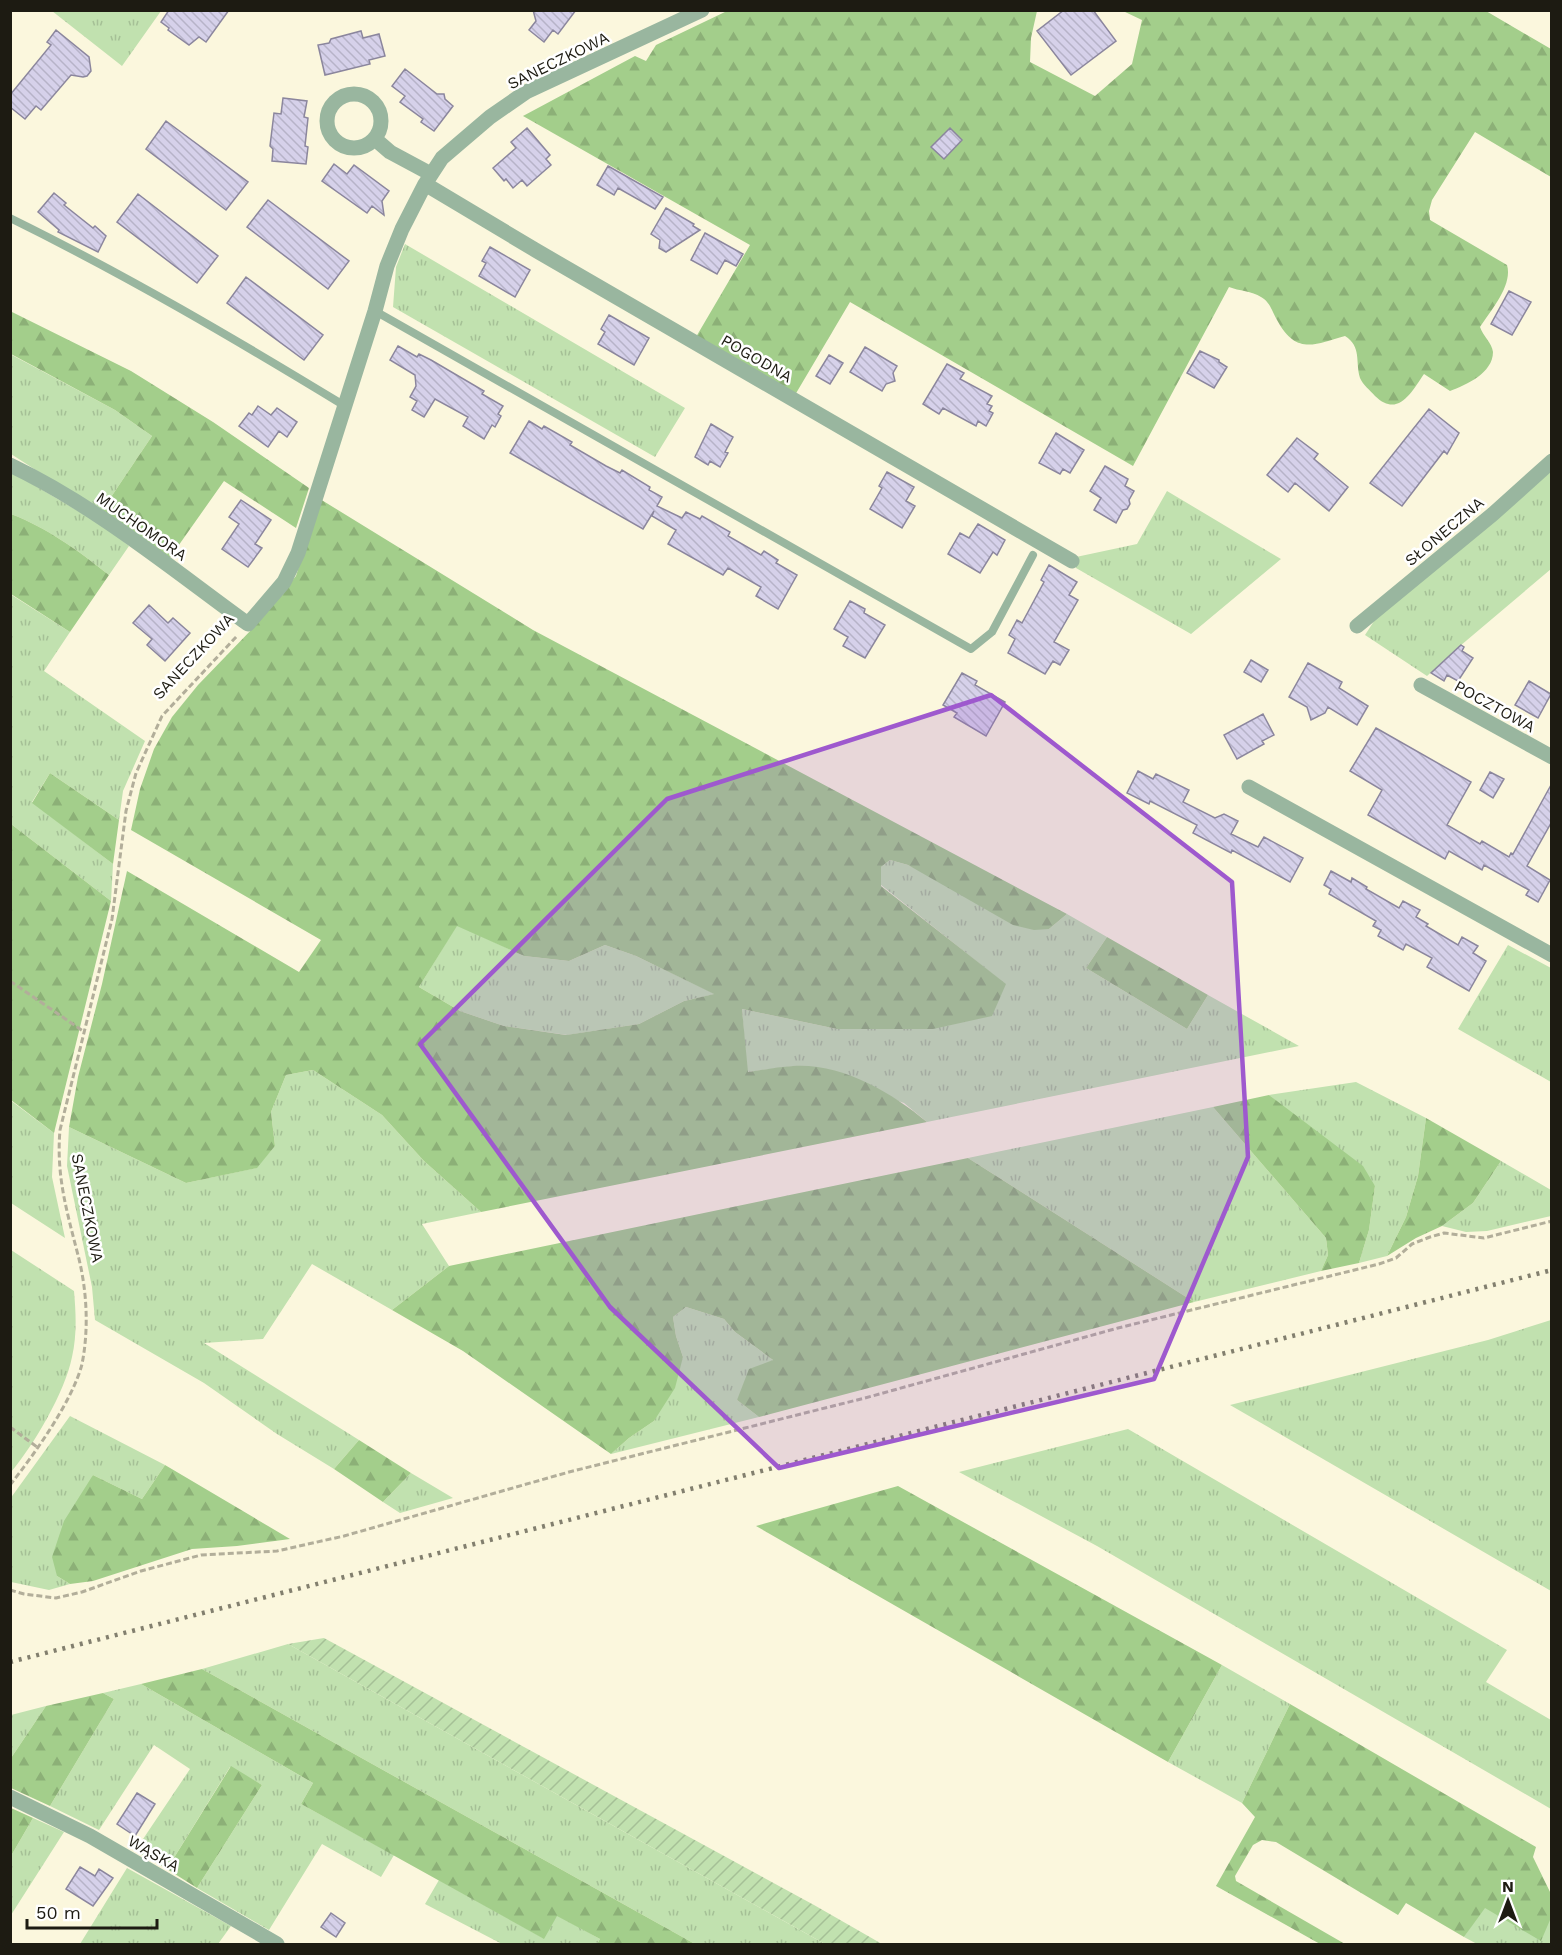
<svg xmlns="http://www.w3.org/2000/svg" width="1562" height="1955" font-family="'Work Sans',sans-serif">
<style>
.grass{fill:url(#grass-tufts)}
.forest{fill:url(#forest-firs);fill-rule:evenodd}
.garden{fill:url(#garden-furrows)}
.building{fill:url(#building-back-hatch);stroke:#8b869d;stroke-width:1.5}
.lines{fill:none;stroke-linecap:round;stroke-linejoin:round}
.path{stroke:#b2ae9a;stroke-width:3;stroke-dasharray:6 3;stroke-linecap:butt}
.service{stroke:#99b69f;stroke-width:8}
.minor{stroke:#99b69f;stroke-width:15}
.rail{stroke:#827f6e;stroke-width:4.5;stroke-dasharray:3 6;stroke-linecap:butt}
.marked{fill:#9e59ce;fill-opacity:0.2;stroke:#9e59ce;stroke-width:4.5;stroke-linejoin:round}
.labels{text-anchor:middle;stroke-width:5;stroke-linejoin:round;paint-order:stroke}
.street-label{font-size:16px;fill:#1d1b12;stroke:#fff}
</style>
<defs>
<pattern id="grass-tufts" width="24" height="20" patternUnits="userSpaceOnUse" patternTransform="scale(1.5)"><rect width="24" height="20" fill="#c1e1af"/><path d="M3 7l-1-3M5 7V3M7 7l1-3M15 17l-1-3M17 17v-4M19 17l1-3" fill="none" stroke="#a5c096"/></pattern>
<pattern id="forest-firs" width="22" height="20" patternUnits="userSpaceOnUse" patternTransform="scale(1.5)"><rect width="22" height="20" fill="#a3ce8b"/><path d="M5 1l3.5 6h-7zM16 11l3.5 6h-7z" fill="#8cb077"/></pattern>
<pattern id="garden-furrows" width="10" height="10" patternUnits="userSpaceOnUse" patternTransform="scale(1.5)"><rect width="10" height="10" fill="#c1e1af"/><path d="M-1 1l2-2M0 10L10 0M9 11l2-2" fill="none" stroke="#a5c096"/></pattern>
<pattern id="building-back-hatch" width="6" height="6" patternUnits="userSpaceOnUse" patternTransform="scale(1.5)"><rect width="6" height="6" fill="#d6d1ea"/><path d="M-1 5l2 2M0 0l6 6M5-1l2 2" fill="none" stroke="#b7b3c8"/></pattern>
</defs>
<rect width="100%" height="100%" fill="#fbf7dd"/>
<!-- grass -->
<path class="grass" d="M52,11H161L122,66Z
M405,244L685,408L655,457L393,307L396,267Z
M10,354L115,410L152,436L101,512L11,454Z
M10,471L107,528L129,546L109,575C76,549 49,529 11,514Z
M1551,471V569L1460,646L1427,676L1365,635L1378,615Z
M1167,491L1281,559L1191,634L1076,568V557L1137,544Z
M10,594L70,632L44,671L145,741L123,791L119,820L50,773L32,802L113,864L111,901L11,824Z
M890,860L908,865L1049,929L1067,914L1107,937L1086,968L1187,1029L1208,995L1299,1046L927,1122L904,1103L795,1066L747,1072L742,1009L837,1029L1005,984L881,885V867Z
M457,925L524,956L569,961L605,945L636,956L715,994L684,1001L639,1024L567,1035L504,1026L460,1011L419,987Z
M1508,945L1551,968V1082L1458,1029Z
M313,1070L382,1115L424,1161L481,1212L422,1224L449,1266L392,1310L312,1264L263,1339L204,1343L359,1440L334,1469L277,1434L204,1383L95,1320L92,1287L67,1166L69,1127L186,1183L256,1168L275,1146L271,1112L286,1075Z
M1356,1082L1426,1118L1418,1176L1406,1217L1387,1256L1359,1263L1369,1230L1375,1186L1269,1095Z
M10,1100L54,1133L52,1177L65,1238L11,1203Z
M1213,1107L1326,1238L1328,1255L1321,1271L1194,1302L968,1158Z
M1501,1161L1551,1190V1216L1487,1231L1466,1232L1442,1226L1473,1203Z
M11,1250L74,1291C76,1314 77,1335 72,1357C65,1392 34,1445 11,1472Z
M686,1307L724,1319L735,1332L773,1360L737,1400L759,1417L611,1454L629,1438L654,1421L683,1357L676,1336L673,1317Z
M1551,1320V1591L1230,1405L1488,1340Z
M70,1416L165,1465L142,1499L93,1475L57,1576L70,1584L49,1590L11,1582L10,1499Z
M1128,1429L1507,1650L1486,1682L1551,1720V1809L1097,1546L959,1472Z
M411,1473L453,1498L400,1513L383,1502Z
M288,1644L773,1915L825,1944H695L202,1669Z
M1222,1665L1290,1704L1242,1803L1168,1762Z
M141,1684L313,1783L301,1804L394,1855L381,1877L322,1844L269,1930L197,1888L262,1785L230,1767L167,1869L135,1851L190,1769L154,1745L99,1830L50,1806L114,1699L103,1693Z
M46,1706L11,1758V1715Z
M33,1818L64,1832L11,1915V1856Z
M127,1868L231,1926L218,1944H80Z
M439,1880L543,1938L557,1915L600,1939L597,1944H502L425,1904Z
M1551,1906V1944H1477L1464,1937L1484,1907L1550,1920Z"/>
<!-- forest -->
<path class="forest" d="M727,11H1037L1031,38L1030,62L1095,96L1132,64L1142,20L1123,11H1486L1551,49V177L1475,132L1432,200L1429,211L1430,220L1507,265C1513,285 1491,310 1480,327C1483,336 1492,343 1493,352C1493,373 1466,385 1450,391L1424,374C1411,393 1398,418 1375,396C1370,390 1363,385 1360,378C1355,361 1362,347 1345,336C1314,345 1296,355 1277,320C1272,311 1270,302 1261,297C1252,291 1239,291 1229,287L1133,466L850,302L795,395L696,337L750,245L523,116L635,56L646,61L656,45Z
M10,311L131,371L213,422L309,488L296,528L224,481L169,559L101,512L152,436L115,410L11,354Z
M320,499L533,630L1067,914L1049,929L1034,930L1013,925L908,865L890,860L881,867V886L1006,984L992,1016L933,1029H837L742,1009L748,1072C763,1070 778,1067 793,1066C842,1063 891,1092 927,1122L481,1212L424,1161L382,1115L313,1070L286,1075L271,1112L275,1146L257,1168L186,1183L69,1127L78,1077L102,984L127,871L299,972L321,940L131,830L140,789L154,749L172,717L198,685L254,627L296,576ZM457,926L524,956L569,961L605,945L636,956L714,994L684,1001L639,1024L566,1035L504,1026L460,1011L419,987Z
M11,514C49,529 76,549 109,575L70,632L11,594Z
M50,773L119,820L113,864L32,803Z
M11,824L111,901L54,1133L11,1100Z
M1107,937L1208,995L1187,1029L1086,968Z
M1269,1095L1363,1166L1375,1186L1369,1230L1359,1263L1321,1271L1328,1255L1326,1238L1213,1107Z
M1426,1118L1501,1161L1473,1203L1442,1226L1416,1238L1387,1256L1406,1217L1418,1176Z
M968,1158L1194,1302L759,1417L737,1400L749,1369L773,1360L735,1332L724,1319L686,1307L673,1317L676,1336L683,1357L675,1388L654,1421L629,1438L611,1454L463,1351L392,1310L449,1266Z
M359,1440L411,1473L383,1502L334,1469Z
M165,1465L290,1539L237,1546L192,1549L93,1581L70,1584L57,1576L52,1557L64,1521L93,1475L142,1499Z
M898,1486L1222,1665L1168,1762L756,1526Z
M202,1669L695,1944H597L600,1939L557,1916L544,1939L301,1804L313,1783L141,1684Z
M103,1693L114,1699L50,1806L11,1788V1758L46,1706Z
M1290,1704L1536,1847L1533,1857L1551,1894L1550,1920L1541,1941L1485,1908L1464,1937L1406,1903L1398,1915L1276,1842L1262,1840L1253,1845L1235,1876L1236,1881L1345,1944H1320L1216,1886L1255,1817L1242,1803Z
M231,1766L262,1785L197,1888L167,1869Z
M11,1808L33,1818L11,1856Z"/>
<!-- garden -->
<path class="garden" d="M324,1638L814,1905L882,1944H825L288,1644Z"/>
<!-- building -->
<path class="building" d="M169,10H229L206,42L199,37L189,45L168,30L169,28L161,22Z
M533,10H576L558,34L553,30L544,42L529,30L536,21Z
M1064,10H1093L1116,41L1071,75L1037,31Z
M56,30L89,57L91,71L87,76L83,77L71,75L41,110L36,106L25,119L10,107V95L51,45L47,42Z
M361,31L363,38L379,34L385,56L369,60L370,64L325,75L318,45L329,43L331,39Z
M405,69L437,94H444L445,99L453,106L434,131L421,122L423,119L400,102L405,96L392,86Z
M283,98L307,101L304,117L308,118L305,146L308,147L306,164L272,161L273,149L270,146L274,113L281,114Z
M166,121L248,182L226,210L146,149Z
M527,128L550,155L546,159L551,165L527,186L522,180L513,188L506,179L504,181L493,168L516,148L511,142Z
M950,128L962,140L944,159L931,147Z
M334,164L347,174L354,165L389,191L382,201L384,215L372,206L367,213L322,181Z
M608,166L663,197L655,209L618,188L614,195L597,185Z
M54,193L66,203L64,205L93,228L95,226L106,236L98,252L58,232L59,230L38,212Z
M138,194L218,256L197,283L117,222Z
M268,200L349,261L328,289L247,227Z
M666,208L694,224L693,226L700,230L666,252L659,248L660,240L651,234Z
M705,233L743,254L736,266L725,260L717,274L691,260Z
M490,247L530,270L515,297L479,276L486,263L482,261Z
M246,277L323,335L304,360L227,303Z
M1509,291L1531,302L1512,335L1491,324Z
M609,315L649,338L634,365L598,344L605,332L601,329Z
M398,346L417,357L419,354L431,360L484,391L482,394L503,406L498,414L501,416L495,427L492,425L484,439L463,426L468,417L435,399L424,417L412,410L417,401L410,397L416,386L415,375L390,360Z
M865,347L897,366L893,373L895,381L886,384L882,391L850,372Z
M1200,351L1219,360V362L1227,367L1214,388L1187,373Z
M829,355L843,363L830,384L816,376Z
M947,364L964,373L960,379L992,396L987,404L992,406L989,411L993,413L986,426L978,421L976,426L943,408L939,414L923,404Z
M258,406L271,415L277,408L297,422L287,437L279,431L268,447L239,426L249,413L252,415Z
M1429,409L1459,433L1447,454L1444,451L1402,506L1370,483Z
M529,421L542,429L544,426L572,442L570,445L606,466L620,473L622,470L650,487L649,490L662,497L657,506L682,518L686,512L700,519L702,516L730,532L728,536L761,555L764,551L778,560L776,563L797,575L778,609L756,596L761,587L728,568L723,575L668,544L676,530L652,516L654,511L643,529L510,453Z
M711,424L733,437L725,452L728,453L720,467L710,461L708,465L695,457Z
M1056,433L1084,450L1070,473L1063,469L1060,474L1039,463Z
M1297,438L1318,454L1314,459L1348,487L1329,511L1295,483L1288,492L1267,475Z
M1105,466L1128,479L1125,486L1134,491L1129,500L1130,504L1127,509L1123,510L1116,523L1094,510L1101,498L1090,491Z
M887,472L914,487L906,501L915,506L902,528L870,509L882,488L879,486Z
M241,500L271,520L255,544L262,548L248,567L222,549L239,524L229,517Z
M978,524L1005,540L997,555L993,552L980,573L948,554L960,533L969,538Z
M1049,565L1077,582L1069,595L1078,600L1054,642L1069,650L1060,665L1053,661L1045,674L1008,653L1015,639L1009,635L1017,620L1022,623L1044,582L1041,580Z
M850,601L865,609L864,613L885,625L865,658L843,646L848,637L834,629Z
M149,605L168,623L173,618L190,633L165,661L147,645L152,639L133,623Z
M1461,645L1464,647L1462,651L1473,658L1458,681L1447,675L1444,681L1431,673Z
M1251,660L1268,670L1261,682L1244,672Z
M1308,663L1342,682L1339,688L1368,706L1357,725L1328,707L1325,713L1311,720L1307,707L1289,697Z
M962,673L977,681L975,685L1005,702L986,736L954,717L957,713L943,705Z
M1529,681L1551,694L1538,718L1515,705Z
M1263,714L1274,735L1262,741L1264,744L1237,759L1224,735Z
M1376,728L1471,782L1447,825L1480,844L1482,841L1509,857L1511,853L1513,854L1551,785V823L1527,866L1550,880L1538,902L1526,895L1529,890L1484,865L1482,870L1449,851L1445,859L1368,815L1382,790L1350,771Z
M1138,771L1153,779L1156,774L1189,790L1183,802L1215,818L1224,814L1238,821L1231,834L1258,847L1264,837L1303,858L1290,882L1232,850L1231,853L1193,833L1197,825L1150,801L1149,804L1127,793Z
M1490,772L1504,779L1493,798L1480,790Z
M1331,871L1351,882L1352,878L1367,887L1366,889L1399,908L1403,901L1420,910L1416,917L1428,924L1426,926L1458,945L1462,937L1478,946L1473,953L1486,961L1469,991L1427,967L1432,958L1406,944L1403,950L1378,936L1381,930L1373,926L1376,921L1329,894L1331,889L1324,885Z
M137,1793L155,1804L135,1836L117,1824Z
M80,1867L95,1876L99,1869L113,1878L93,1906L66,1889Z
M331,1913L345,1923L336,1937L321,1927Z"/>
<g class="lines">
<!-- path -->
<path class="path" d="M10,981L83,1031
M10,1427L37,1447
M10,1485C34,1455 73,1400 82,1364C89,1329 87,1290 78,1255C67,1212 56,1176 60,1130L112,919L126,811L136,773L162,716L237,636
M10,1590L24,1594L56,1598L82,1592L141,1571L201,1555L277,1551L344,1536L569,1472L865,1398L1118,1328L1379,1264L1396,1258L1412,1244L1430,1237L1444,1233L1484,1238L1552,1221"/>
<!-- service -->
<path class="service" d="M10,218C126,275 235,339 345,406
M375,311L971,649L992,632L1033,555"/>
<!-- minor -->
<path class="minor" d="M327 121a27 27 0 1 1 54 0a27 27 0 1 1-54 0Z
M375,139L390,152L431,174
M425,184L537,251L1072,561
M10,465C96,506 172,569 248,624L284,582L298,553L375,311L387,266L402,229L425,184L442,158L490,117L526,92L702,10
M1357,626L1493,514L1552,461
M1421,685L1552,757
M1249,787L1552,955
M10,1797L90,1836L277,1944"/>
<!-- rail -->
<path class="rail" d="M10,1662L1552,1270"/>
</g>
<!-- marked area -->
<path class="marked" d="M991,695L1232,882L1248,1157L1154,1379L779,1468L610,1307L420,1044L667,799Z"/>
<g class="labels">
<!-- street labels -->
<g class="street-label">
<text transform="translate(558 60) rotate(-26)" y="6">SANECZKOWA</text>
<text transform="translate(757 358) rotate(30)" y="6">POGODNA</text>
<text transform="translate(142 526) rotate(35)" y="6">MUCHOMORA</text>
<text transform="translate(1444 531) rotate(-40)" y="6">SŁONECZNA</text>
<text transform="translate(193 656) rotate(-47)" y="6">SANECZKOWA</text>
<text transform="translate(1495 706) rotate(29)" y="6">POCZTOWA</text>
<text transform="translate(88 1208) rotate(79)" y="6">SANECZKOWA</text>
<text transform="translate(154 1853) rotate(30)" y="6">WĄSKA</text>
</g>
</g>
<!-- border -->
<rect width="1562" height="1955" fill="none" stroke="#1d1b12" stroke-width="24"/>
<!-- north arrow -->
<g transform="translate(1508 1901)" stroke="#ffffff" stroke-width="4.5" paint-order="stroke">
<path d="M0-4.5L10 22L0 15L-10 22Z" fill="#1d1b12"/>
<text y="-9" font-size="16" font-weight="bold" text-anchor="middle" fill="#1d1b12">N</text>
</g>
<!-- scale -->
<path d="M27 1919v9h130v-9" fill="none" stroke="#1d1b12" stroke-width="3"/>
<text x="36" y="1919" font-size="18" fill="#1d1b12" stroke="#ffffff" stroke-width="4.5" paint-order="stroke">50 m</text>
</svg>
